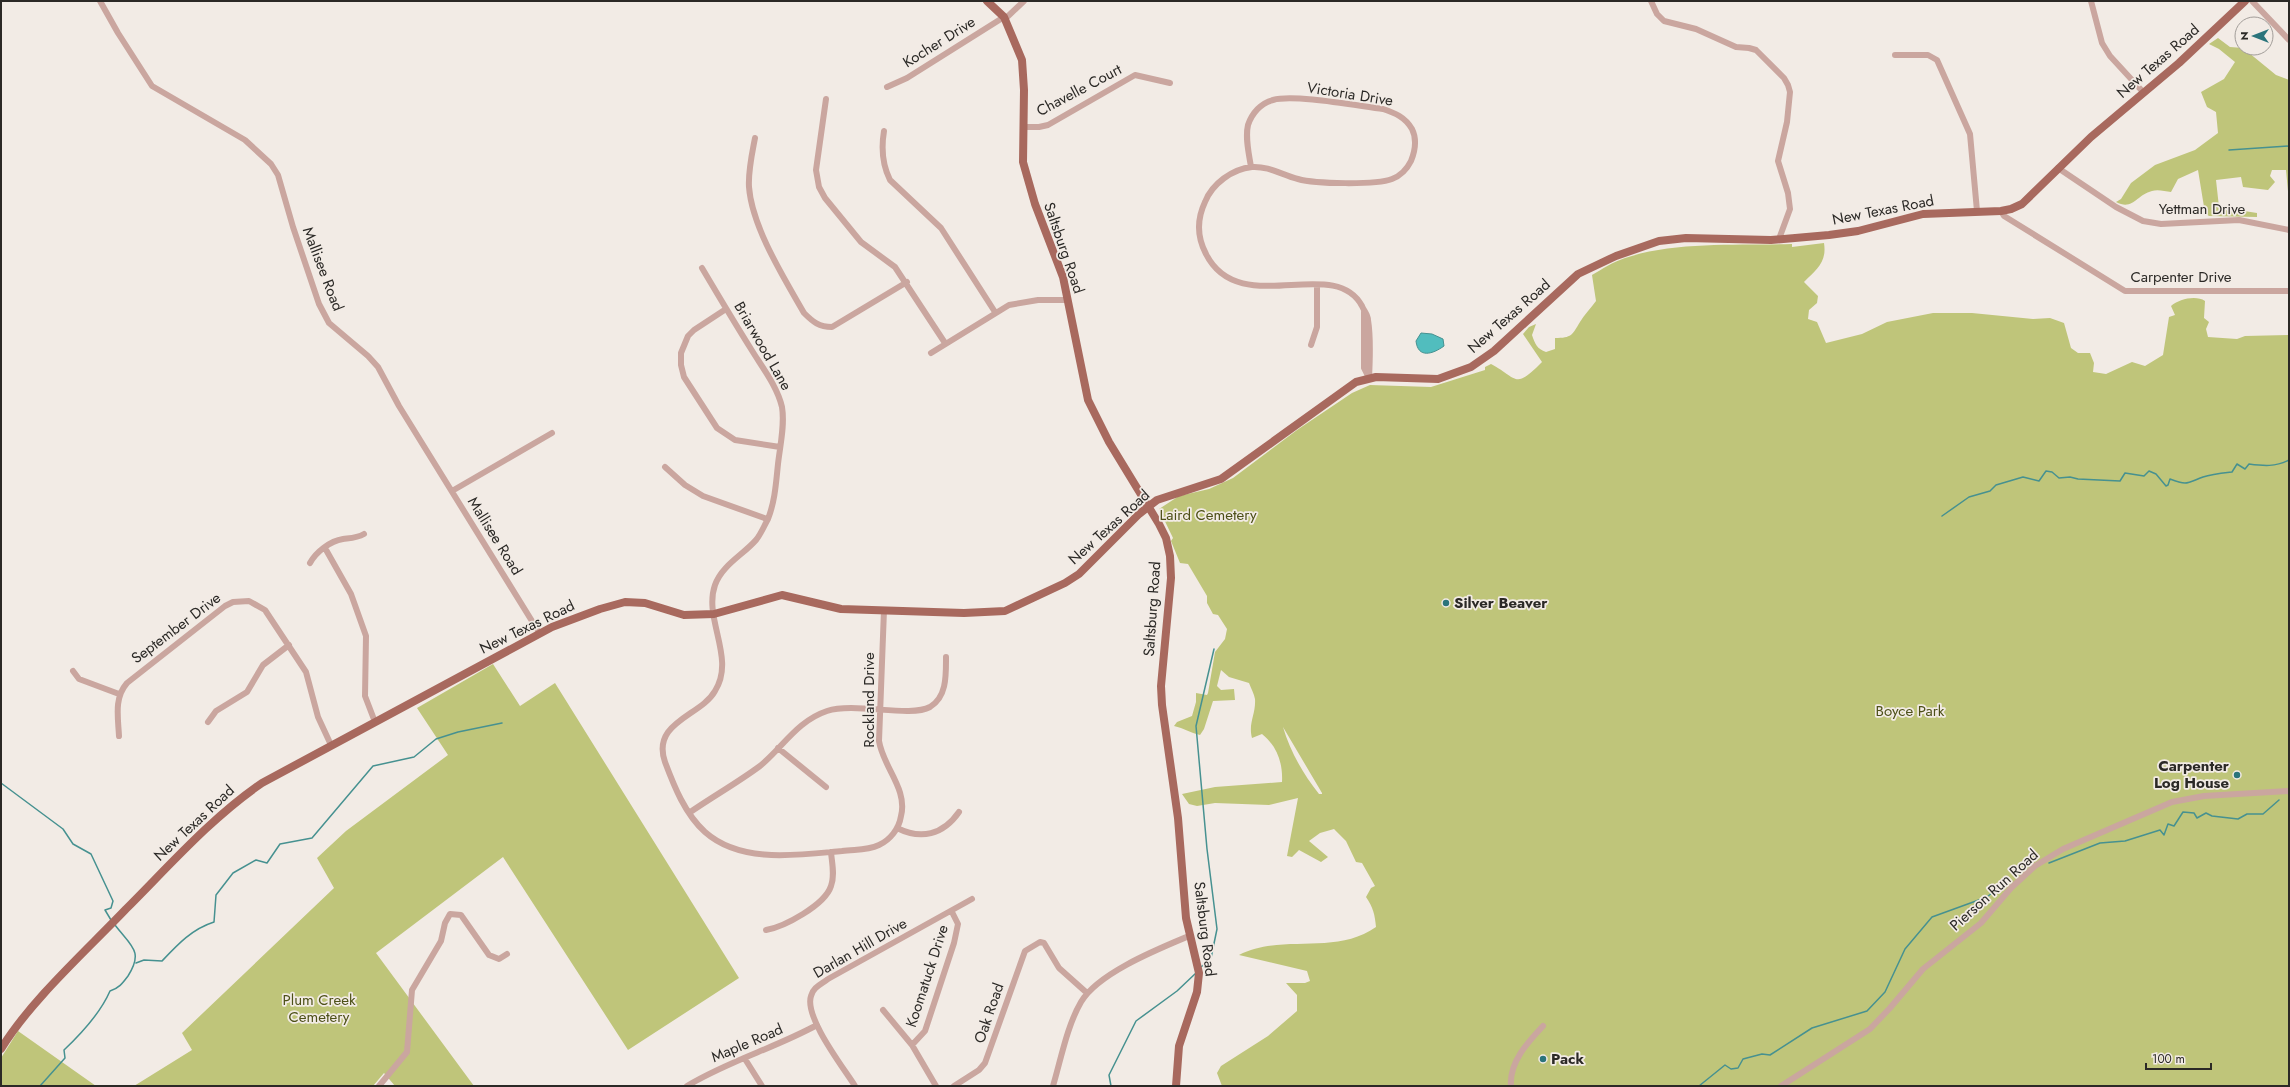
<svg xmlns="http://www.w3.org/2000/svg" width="2290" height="1087" font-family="Jost,sans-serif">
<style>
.green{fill:#bfc57a;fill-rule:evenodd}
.water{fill:#51bdbe;stroke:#469190}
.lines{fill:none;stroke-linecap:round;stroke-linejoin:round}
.stream{stroke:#469190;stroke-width:1.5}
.minor{stroke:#caa69f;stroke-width:6}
.major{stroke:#a8695e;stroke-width:8}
.poi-dot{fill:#2b747b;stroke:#f2ebe5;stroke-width:1.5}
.labels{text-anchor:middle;stroke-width:3.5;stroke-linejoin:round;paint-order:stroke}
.street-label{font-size:15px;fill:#2b2926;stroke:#f2ebe5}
.park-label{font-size:15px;fill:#4d5018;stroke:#f2ebe5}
.poi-label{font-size:15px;font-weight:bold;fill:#2b2926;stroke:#f2ebe5;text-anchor:start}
</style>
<rect width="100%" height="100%" fill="#f2ebe5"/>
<!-- green -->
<path class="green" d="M2218,38L2230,47L2243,48L2276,75L2289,80V202L2286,170H2272L2270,176L2275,182L2268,190L2243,187L2241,177L2216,180L2219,207L2257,213V217L2209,216L2205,213L2198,170L2178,179L2171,192C2165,191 2157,189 2152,191C2136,195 2133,211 2116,202L2121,199L2131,183L2155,165L2195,150L2218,133L2216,112L2207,107L2201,92L2224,79L2235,62L2219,49L2209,44Z
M1824,243C1827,262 1817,269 1804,282L1818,296L1817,303L1809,310L1808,319L1817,322L1826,343L1862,334L1887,322L1933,313H1972L2033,319L2050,318L2064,323L2071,348L2078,353H2090L2094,363L2093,372L2106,374L2132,362L2145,366L2163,355L2169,317L2175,315L2171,306C2179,299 2196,295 2205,301L2204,318L2209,322L2206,329L2208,337L2237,339L2245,336L2289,335V1086H1222L1217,1073L1221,1066L1268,1036L1297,1011V995L1286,983H1305L1310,981L1307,971L1239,955C1281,933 1335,956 1376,927C1375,915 1373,907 1366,897L1371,888L1375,886L1362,863L1356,862L1346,841L1334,829L1320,833L1309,841L1328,857L1321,862L1299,850L1292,857L1287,856L1298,798L1269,805L1215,803L1197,806L1189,804L1182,794L1215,787L1282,782C1283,763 1277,746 1262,734L1252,738C1248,723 1256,714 1255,699C1254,694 1251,688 1249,683L1229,677L1221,670L1217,686L1221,690L1234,689L1235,700L1213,701L1204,729L1200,735C1190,733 1184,728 1174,726L1177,722L1192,716L1196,702V693L1207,695L1208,693L1215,652L1225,639L1227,629L1218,615L1213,614L1207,603V596L1188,564L1180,563L1171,541L1173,538L1159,509L1179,496L1209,489L1233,478L1297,430L1352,393L1370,385L1431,387L1485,370V367L1491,364C1519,379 1514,390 1542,362L1523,334L1529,327L1536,324L1532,335C1535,344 1537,349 1546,352L1555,349V338C1572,338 1572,335 1580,322C1584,315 1591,308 1596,301L1592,275C1602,269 1613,262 1625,258C1677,241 1737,246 1792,244V247ZM1283,727L1322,793V794H1319C1303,774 1290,751 1283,727Z
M493,664L520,706L555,683L739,978L628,1050L503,857L376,953L474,1086H395L384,1073L373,1086H134L192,1050L182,1033L334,888L317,858L346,831L448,755L417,708Z
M18,1031L96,1086H1V1058Z"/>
<!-- water -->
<path class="water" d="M1421,333L1432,334L1443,339L1444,346C1433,354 1418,359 1416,341Z"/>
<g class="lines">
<!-- stream -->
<path class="stream" d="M2229,150L2289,146
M1942,516L1969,497L1990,491L1996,485L2023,477L2039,481L2046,471L2052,472L2059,478L2070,477L2078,479L2120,481L2125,473L2144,476L2149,471L2156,474L2166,486L2168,485L2170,479C2188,486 2187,483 2203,477C2212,474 2223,473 2232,472L2237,464L2245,469L2249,464C2264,466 2275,467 2289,460
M1,783L63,829L73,844L91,854L113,901L111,908L105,910L111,920
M2049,863L2100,843L2125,841L2160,830L2164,835L2168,824L2174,826L2183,812L2194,813L2197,818L2206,813L2212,816L2238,819L2247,814H2263L2279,800
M136,963L144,960L162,961C178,944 192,929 214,922L216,895L233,873L256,860L267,863L280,844L312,838L373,766L414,757L436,739L458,732L502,723
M1201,967L1211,958L1217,929L1207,849L1196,726L1214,649
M40,1086L65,1058L64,1050C82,1033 100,1014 110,991C119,988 122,984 128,976C144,951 131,946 115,925
M1111,1086L1109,1075L1136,1021L1177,991L1196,973
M1699,1086L1725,1065L1731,1069L1738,1068L1743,1059L1762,1054L1770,1055L1812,1028L1867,1011L1885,992L1905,949L1932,917L1987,897L2008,880"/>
<!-- minor -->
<path class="minor" d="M100,1L118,33L152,86L245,140L271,164L278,175L293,227L319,304L329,323L368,356L378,367L399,406L540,634
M1651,1L1657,14L1664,21L1696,29L1736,47L1749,48L1756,50L1784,78L1788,85L1790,92L1787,122L1778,161L1788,193L1790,209L1779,239
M2091,1L2102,43L2110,56L2144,93
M2252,1L2289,40
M1005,19L1024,1
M1895,55H1928L1937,60L1970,134L1977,211
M887,87L907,78L1004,17
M826,99L816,170L819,187L825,198L861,242L895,267L945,343
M1023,127H1039L1048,125L1135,75L1170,83
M884,131C881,149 882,164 890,180L941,228L995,312
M755,138C752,154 748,171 749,187C752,227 784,278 804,313C813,322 819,327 832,327L907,282
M1251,167C1249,154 1245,138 1248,125C1252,113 1261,103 1273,100C1294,94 1358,106 1383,109C1395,113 1405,117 1412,129C1417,139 1415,151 1411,161C1407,169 1400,176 1392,179C1376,185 1315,184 1298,179C1282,175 1269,166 1252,167C1232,169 1212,184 1205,202C1197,219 1197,237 1206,254C1239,320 1334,254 1362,306C1364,311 1368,315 1368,320C1371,338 1370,359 1369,378
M2058,168L2116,207L2143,221L2161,224L2239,220L2289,230
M2001,211L2004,216L2125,291H2289
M702,268C718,295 734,322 751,349C762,367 777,386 782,407C785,425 780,446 778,464C776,483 775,501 768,519C764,526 761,534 756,540C743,555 722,565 715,585C703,619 736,658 715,691C701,716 651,722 665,762C674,786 685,814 705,832C741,864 798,855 842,851C855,849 866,851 879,845C890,840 899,829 901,816C908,789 883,767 879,741L884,610
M726,309L694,330L688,336L681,353V365L684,377L717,428L735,440L780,447
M1364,312V368L1368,376
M1311,345L1317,327V285
M931,353L1009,305L1038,300H1068
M665,467L685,485L703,496L767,519
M452,491L552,433
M325,548L351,594L366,636L365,696L375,722
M310,563C316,552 330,541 343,539C351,538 357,538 364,534
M73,671L79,679L119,694
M208,722L216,711L247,692L263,665L289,645
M119,736C118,717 114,698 127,683L225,606L233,602L249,601L265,610L306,672L318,717L331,745
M778,748L826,787
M689,813C712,797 737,783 760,766C783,747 797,721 827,711C855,702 910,718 930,707C947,697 946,675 946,657
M897,828C921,840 943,835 959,812
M766,930C784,927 825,905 831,886C835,875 832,864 831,852
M883,1010L912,1045L936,1086
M912,1045L925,1031L954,943L958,924L952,912
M745,1059L762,1086
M379,1086L407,1052L412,990L441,941L445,923L450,914L461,915L489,955L499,959L507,954
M687,1086C728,1061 775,1048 817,1025
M855,1086C843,1067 804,1017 811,996C813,987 822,984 828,979L972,899
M954,1086L979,1070L985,1063L1025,951L1040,942L1044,943L1059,968L1087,993
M1053,1086C1061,1059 1067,1026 1081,1002C1098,973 1158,949 1189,936
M1511,1086C1509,1062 1528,1042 1543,1026
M1781,1086L1870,1029L1890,1008L1923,969L1981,923L2011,888L2035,866L2063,849L2172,802L2204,796L2289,791"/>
<!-- major -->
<path class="major" d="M987,1L1004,17L1022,60L1024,90L1023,162L1035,204L1063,277L1088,400L1109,442L1159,524L1166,538L1170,556L1171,578L1161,686L1162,705L1178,818L1186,918L1199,973L1197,992L1179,1046L1176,1086
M1,1049C31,1000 86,951 126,909C170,865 211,818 262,783L552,627L600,609L625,602L645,603L684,615L714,614L782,595L841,609L964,613L1005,611L1065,583L1079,574L1139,514L1157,500L1221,479L1356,382L1376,377L1438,379L1471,367L1494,351L1578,274L1616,256L1659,241L1686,238L1771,240L1829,235L1858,231L1923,214L2001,211L2011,209L2022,204L2091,137L2179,63L2245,1"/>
</g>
<!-- markers -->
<g class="poi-dot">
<circle cx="1446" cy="603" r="4"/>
<circle cx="2237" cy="775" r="4"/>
<circle cx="1543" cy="1059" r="4"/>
</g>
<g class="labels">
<!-- street labels -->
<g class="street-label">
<text transform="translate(939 42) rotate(-32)" y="5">Kocher Drive</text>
<text transform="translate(2158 61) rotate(-41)" y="5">New Texas Road</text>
<text transform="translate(1079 90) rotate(-28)" y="5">Chavelle Court</text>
<text transform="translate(1350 94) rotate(9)" y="5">Victoria Drive</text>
<text x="2202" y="214">Yettman Drive</text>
<text transform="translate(1883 210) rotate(-11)" y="5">New Texas Road</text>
<text transform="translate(1064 248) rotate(71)" y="5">Saltsburg Road</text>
<text transform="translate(323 269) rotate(69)" y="5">Mallisee Road</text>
<text x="2181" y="282">Carpenter Drive</text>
<text transform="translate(1509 316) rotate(-41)" y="5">New Texas Road</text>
<text transform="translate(763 346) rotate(60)" y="5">Briarwood Lane</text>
<text transform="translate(1109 527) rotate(-42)" y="5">New Texas Road</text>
<text transform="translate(495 536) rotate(58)" y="5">Mallisee Road</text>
<text transform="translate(1152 609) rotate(-86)" y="5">Saltsburg Road</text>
<text transform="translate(527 627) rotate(-26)" y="5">New Texas Road</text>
<text transform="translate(176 628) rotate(-37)" y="5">September Drive</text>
<text transform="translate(869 700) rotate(-90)" y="5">Rockland Drive</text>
<text transform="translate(194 823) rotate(-43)" y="5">New Texas Road</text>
<text transform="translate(1994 890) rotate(-42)" y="5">Pierson Run Road</text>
<text transform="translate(1205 929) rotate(83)" y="5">Saltsburg Road</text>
<text transform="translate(860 948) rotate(-30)" y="5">Darlan Hill Drive</text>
<text transform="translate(927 976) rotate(-72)" y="5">Koomatuck Drive</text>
<text transform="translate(989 1013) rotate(-71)" y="5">Oak Road</text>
<text transform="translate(747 1043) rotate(-23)" y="5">Maple Road</text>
</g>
<!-- park labels -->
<g class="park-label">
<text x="1208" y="520">Laird Cemetery</text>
<text x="1910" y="716">Boyce Park</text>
<text x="319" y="1005">Plum Creek<tspan x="319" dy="17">Cemetery</tspan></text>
</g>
<!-- poi labels -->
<g class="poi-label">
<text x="1454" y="608">Silver Beaver</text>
<text x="2229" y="771" text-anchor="end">Carpenter<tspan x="2229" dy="17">Log House</tspan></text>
<text x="1551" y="1064">Pack</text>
</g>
</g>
<!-- border -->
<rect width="2290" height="1087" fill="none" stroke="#2b2926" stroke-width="4"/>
<!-- north arrow -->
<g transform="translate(2254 36) rotate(270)"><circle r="19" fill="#f2ebe5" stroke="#a29d99"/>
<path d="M0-3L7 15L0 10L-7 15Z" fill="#2b747b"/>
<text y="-6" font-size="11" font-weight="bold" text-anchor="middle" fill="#2b2926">N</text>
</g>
<!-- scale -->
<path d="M2146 1063v6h65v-6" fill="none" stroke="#2b2926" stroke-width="2"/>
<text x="2152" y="1063" font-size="12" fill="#2b2926" stroke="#f2ebe5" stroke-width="3" paint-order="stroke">100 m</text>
</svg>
